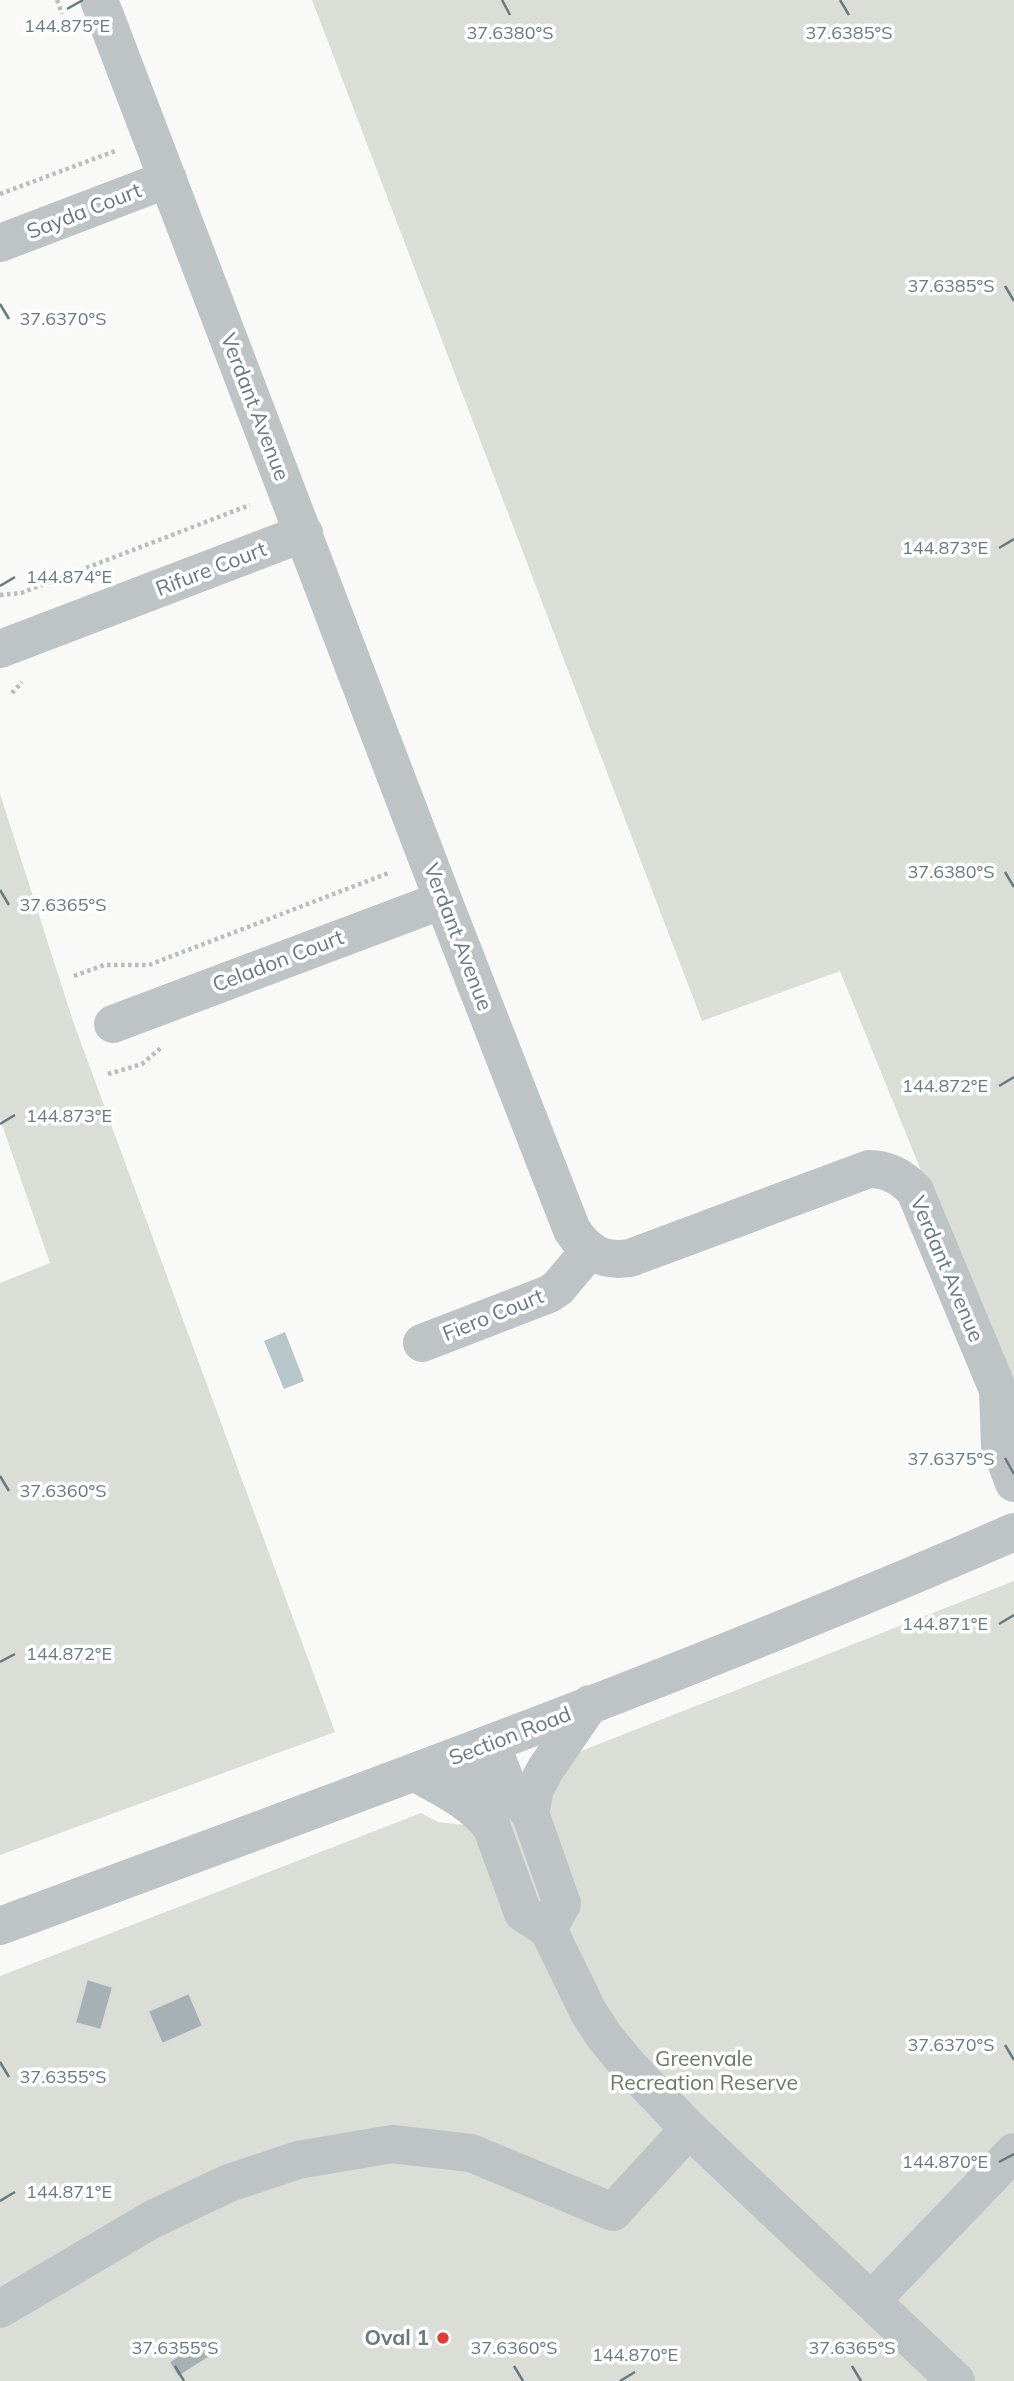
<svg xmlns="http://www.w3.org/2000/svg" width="1014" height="2381" font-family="Mulish,sans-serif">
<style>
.green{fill:#daded6}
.water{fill:#b7c6c8}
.building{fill:#a5b1b4;stroke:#dbdbd9;stroke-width:2}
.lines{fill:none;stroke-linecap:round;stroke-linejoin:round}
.path{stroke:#b9bdbf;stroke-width:4.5;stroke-dasharray:3.5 3.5;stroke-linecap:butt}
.minor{stroke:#bec4c6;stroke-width:38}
.ticks{fill:none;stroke:#667a80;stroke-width:2.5}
.poi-dot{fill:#dc3d34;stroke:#fff;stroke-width:2.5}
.labels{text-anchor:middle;stroke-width:7;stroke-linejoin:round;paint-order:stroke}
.street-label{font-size:21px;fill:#667a80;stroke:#fff}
.park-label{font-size:21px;fill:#6b7964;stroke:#fff}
.poi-label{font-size:21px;font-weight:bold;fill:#667a80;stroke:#fff;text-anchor:end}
.ticks-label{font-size:18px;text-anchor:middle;fill:#667a80;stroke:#fff;stroke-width:7;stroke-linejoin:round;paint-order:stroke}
</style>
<rect width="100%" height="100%" fill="#f9f9f7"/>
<!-- green -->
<path class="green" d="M312,0H1014V1400L840,971L702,1021Z
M0,794L74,1024L335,1732L0,1855V1283L50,1263L0,1119Z
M1014,1581V2381H0V1976L421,1813L438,1822L492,1828L530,1813V1771Z"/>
<!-- water -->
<path class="water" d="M285,1332L304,1381L284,1389L264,1341Z"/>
<!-- building -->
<path class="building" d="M87,1979L113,1987L101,2030L75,2023Z
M189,1993L203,2026L162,2044L148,2011Z
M204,2338L214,2354L178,2377L169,2362Z"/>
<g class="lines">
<!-- path -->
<path class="path" d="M57,0L62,14
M0,194L115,151
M0,595L21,593L250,505
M12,693L22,682
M74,976L104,965H149L391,872
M108,1074L142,1064L162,1047"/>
<!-- minor -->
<path class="minor" d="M99,0L443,900L572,1230C587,1253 603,1262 630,1258L869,1169C888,1169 902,1177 915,1191L998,1390L1000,1446L1014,1483
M0,243L168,179
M0,649L304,533
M113,1024L443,900
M422,1343L549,1294L558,1288L589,1251
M493,1749L510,1792L530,1813L562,1904L548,1929
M470,1751L488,1799L492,1828L523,1913L548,1929L589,2013L604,2036L627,2064L689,2129L956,2381
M414,1772C442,1788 472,1801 492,1828
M530,1813L535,1789L545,1770L590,1704
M0,1926C340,1800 681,1677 1014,1532
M871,2301L1014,2152
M0,2309L151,2220L229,2183L298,2160L392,2144L471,2153L613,2212L689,2129"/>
</g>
<!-- ticks -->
<path class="ticks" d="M502,0L510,15M840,0L849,15M67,9L83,0M1005,286L1014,301M0,304L9,319M999,548L1014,539M0,586L15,577M1005,872L1014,887M0,890L9,905M999,1086L1014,1077M0,1124L15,1115M1005,1458L1014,1474M0,1476L9,1491M999,1624L1014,1615M0,1662L15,1654M1005,2045L1014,2060M0,2062L9,2077M999,2162L1014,2154M0,2201L15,2192M175,2366L184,2381M514,2366L523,2381M852,2366L861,2381M620,2381L635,2372"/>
<!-- markers -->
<circle class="poi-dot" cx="443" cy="2338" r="7"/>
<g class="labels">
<!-- street labels -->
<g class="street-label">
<text transform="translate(84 211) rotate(-21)" y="7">Sayda Court</text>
<text transform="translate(255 407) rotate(69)" y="7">Verdant Avenue</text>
<text transform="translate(211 569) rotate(-21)" y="7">Rifure Court</text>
<text transform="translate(458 937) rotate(69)" y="7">Verdant Avenue</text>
<text transform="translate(278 961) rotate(-21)" y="7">Celadon Court</text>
<text transform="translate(947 1269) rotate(67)" y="7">Verdant Avenue</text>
<text transform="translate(493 1315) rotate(-22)" y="7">Fiero Court</text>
<text transform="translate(510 1736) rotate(-21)" y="7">Section Road</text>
</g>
<!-- park labels -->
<g class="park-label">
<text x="704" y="2066">Greenvale<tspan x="704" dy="24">Recreation Reserve</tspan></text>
</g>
<!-- poi labels -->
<g class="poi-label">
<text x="429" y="2345">Oval 1</text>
</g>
</g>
<g class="ticks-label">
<text x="67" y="32">144.875°E</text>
<text x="510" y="39">37.6380°S</text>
<text x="849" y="39">37.6385°S</text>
<text x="951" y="292">37.6385°S</text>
<text x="63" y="325">37.6370°S</text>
<text x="945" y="554">144.873°E</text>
<text x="69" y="583">144.874°E</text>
<text x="951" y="878">37.6380°S</text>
<text x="63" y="911">37.6365°S</text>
<text x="945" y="1092">144.872°E</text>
<text x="69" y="1122">144.873°E</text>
<text x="951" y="1465">37.6375°S</text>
<text x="63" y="1497">37.6360°S</text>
<text x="945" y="1630">144.871°E</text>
<text x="69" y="1660">144.872°E</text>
<text x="951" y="2051">37.6370°S</text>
<text x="63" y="2083">37.6355°S</text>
<text x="945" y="2168">144.870°E</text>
<text x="69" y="2198">144.871°E</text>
<text x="175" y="2354">37.6355°S</text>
<text x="514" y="2354">37.6360°S</text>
<text x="852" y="2354">37.6365°S</text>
<text x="635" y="2361">144.870°E</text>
</g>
</svg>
